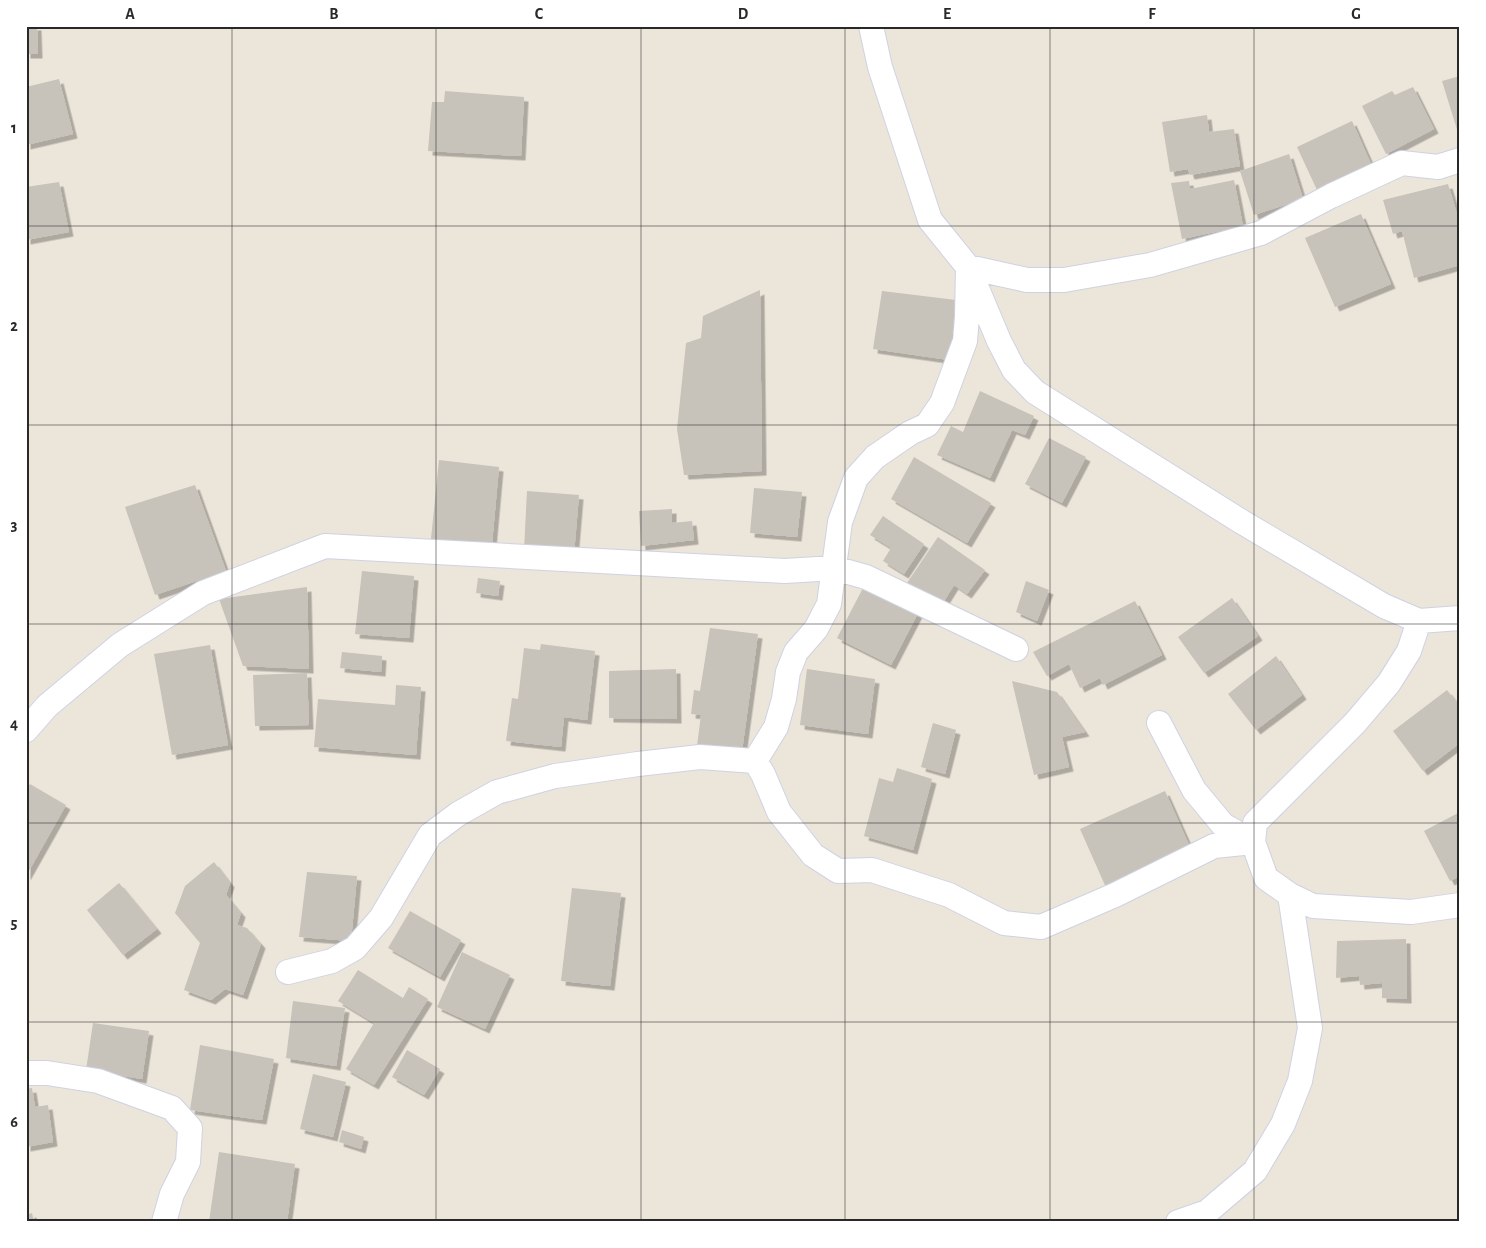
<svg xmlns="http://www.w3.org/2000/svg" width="1486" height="1248" font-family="'Alegreya Sans',sans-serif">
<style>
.building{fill:#c7c2ba;filter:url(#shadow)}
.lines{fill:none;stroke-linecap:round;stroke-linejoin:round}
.street-casing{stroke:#cfd2e3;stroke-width:26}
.street{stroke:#fff;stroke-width:24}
.grid{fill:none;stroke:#292929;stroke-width:1;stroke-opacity:0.55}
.neatline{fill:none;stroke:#292929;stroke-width:2}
.grid-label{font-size:16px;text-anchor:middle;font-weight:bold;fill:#292929}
</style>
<defs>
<filter id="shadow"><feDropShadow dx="4.5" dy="4.5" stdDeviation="0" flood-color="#0004"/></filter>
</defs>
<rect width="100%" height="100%" fill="#ece5da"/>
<!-- building -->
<path class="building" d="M26,26H37L38,54H26Z
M1460,76V136H1459L1442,81Z
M59,79L73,134L26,145V87Z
M1413,87L1434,129L1386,154L1362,106L1392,91L1395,95Z
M445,91L524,97L521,156L428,151L432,102H444Z
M1207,115L1209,132L1234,129L1240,166L1190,175L1188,169L1170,172L1162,122Z
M1352,121L1371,164L1317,190L1297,147Z
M1289,154L1303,199L1254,215L1240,171Z
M1234,180L1243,226L1182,239L1171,183L1189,181L1190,189Z
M59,182L69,232L26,240V187Z
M1448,184L1460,224V265L1414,278L1402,231L1393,234L1383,200Z
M1361,214L1391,284L1335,307L1305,238Z
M760,290L762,471L684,475L677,429L686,343L701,338L703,316Z
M882,291L956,300L949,360L873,349Z
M980,391L1034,416L1025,435L1012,430L990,478L937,455L951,426L963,432Z
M1049,438L1086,457L1062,503L1025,484Z
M914,457L991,503L967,543L891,499Z
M439,460L499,467L492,544L431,539Z
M195,485L226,571L155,595L125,507Z
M754,488L802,492L797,537L750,533Z
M527,491L579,495L574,554L524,550Z
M672,509V523L692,521L694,540L641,546L639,511Z
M883,516L924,544L904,574L883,561L891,548L870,535Z
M938,537L985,570L967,594L954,585L941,606L907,583Z
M362,571L414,576L409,638L355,634Z
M478,578L500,581L498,596L476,593Z
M1026,581L1049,590L1037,621L1016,612Z
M864,586L918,613L891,665L837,638Z
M307,587L309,669L243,666L219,599Z
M1232,598L1258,636L1204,673L1178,637Z
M1135,601L1162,655L1103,685L1100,678L1080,688L1069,664L1047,676L1033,652Z
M710,628L758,634L742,751L697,746L701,715L691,714L694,690L700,691Z
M541,644L595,651L587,720L564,717L561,747L506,741L512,698L518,699L524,648L540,650Z
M210,645L228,745L172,755L154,654Z
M342,652L382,656L381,672L340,668Z
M1276,656L1302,695L1256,730L1228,694Z
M676,669L677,719L609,718V671Z
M807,669L875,679L868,734L800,725Z
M307,673L309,725L255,726L253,675Z
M1012,681L1057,692L1085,732L1062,737L1069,767L1034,775Z
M396,685L421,687L416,755L314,747L318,699L395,705Z
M1447,690L1460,707V743L1423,771L1393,731Z
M933,723L956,730L945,774L921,767Z
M897,768L932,779L913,850L864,836L879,778L893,782Z
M30,784L66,805L26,876V791Z
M1165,791L1193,854L1108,892L1080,829Z
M1460,812V876L1450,881L1424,831Z
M214,862L230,883L226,895L241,913L237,925L247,928L261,944L243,995L225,989L211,1000L184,990L200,943L175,913L185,886Z
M307,872L357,876L351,941L299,937Z
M119,883L157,929L123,955L87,910Z
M572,888L621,893L610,986L561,981Z
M410,911L461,940L440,977L388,948Z
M1406,939L1407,999L1382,998V983L1360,985L1359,976L1336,978L1337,941Z
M462,952L510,975L485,1029L437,1007Z
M358,970L403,998L409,987L428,999L374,1085L346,1069L374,1023L338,1001Z
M293,1001L345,1008L336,1066L286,1058Z
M93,1023L149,1031L142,1079L86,1070Z
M200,1045L274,1059L262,1120L190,1110Z
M407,1050L440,1069L424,1095L392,1077Z
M313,1074L346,1082L333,1137L300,1129Z
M32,1088L35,1107L48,1105L53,1142L26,1147V1089Z
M342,1130L364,1137L361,1149L339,1142Z
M219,1152L295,1164L287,1222H209Z
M32,1213L34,1222H26V1215Z"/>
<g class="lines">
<defs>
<path id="street" d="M871,26L880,67L930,220L968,267L999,341L1014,370L1035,392L1242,522L1384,606L1419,621L1460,618
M968,267L1027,280H1064L1150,265L1261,233L1331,196L1402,163L1438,167L1460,160
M1419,621L1409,651L1389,683L1355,723L1255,823L1253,842L1266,878L1290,895L1313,906L1411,912L1460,905
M1159,723L1194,790L1223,825L1253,842
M26,730L47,706L120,645L203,593L325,546L785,571L834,568L866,577L1016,649
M755,761L763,774L779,812L813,855L838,871L872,870L949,895L1004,923L1041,927L1115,895L1214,846L1253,842
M288,972L332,961L355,948L381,918L430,835L458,814L497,792L555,776L638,764L700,757L755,761L776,727L784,699L788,672L796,652L816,629L829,604L840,522L856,478L875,457L910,433L927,425L942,403L965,341L967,317L968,267
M26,1073H47L98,1081L172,1108L190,1128L188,1162L172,1194L164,1222
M1178,1222L1207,1212L1255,1171L1283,1124L1300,1081L1310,1028L1290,895"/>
</defs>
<!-- street casing -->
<use href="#street" class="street-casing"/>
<!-- street -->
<use href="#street" class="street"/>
</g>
<!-- grid -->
<path class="grid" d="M232,26V1222M436,26V1222M641,26V1222M845,26V1222M1050,26V1222M1254,26V1222M26,226H1460M26,425H1460M26,624H1460M26,823H1460M26,1022H1460"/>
<!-- border -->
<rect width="1486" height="1248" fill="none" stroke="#ffffff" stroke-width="55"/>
<rect x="28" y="28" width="1430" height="1192" class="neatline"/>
<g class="grid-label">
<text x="130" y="19">A</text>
<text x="334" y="19">B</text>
<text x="539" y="19">C</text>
<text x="743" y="19">D</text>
<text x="947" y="19">E</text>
<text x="1152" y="19">F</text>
<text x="1356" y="19">G</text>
<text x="14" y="133">1</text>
<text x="14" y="331">2</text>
<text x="14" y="530">3</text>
<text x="14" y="729">4</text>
<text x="14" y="928">5</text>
<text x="14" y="1127">6</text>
</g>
</svg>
